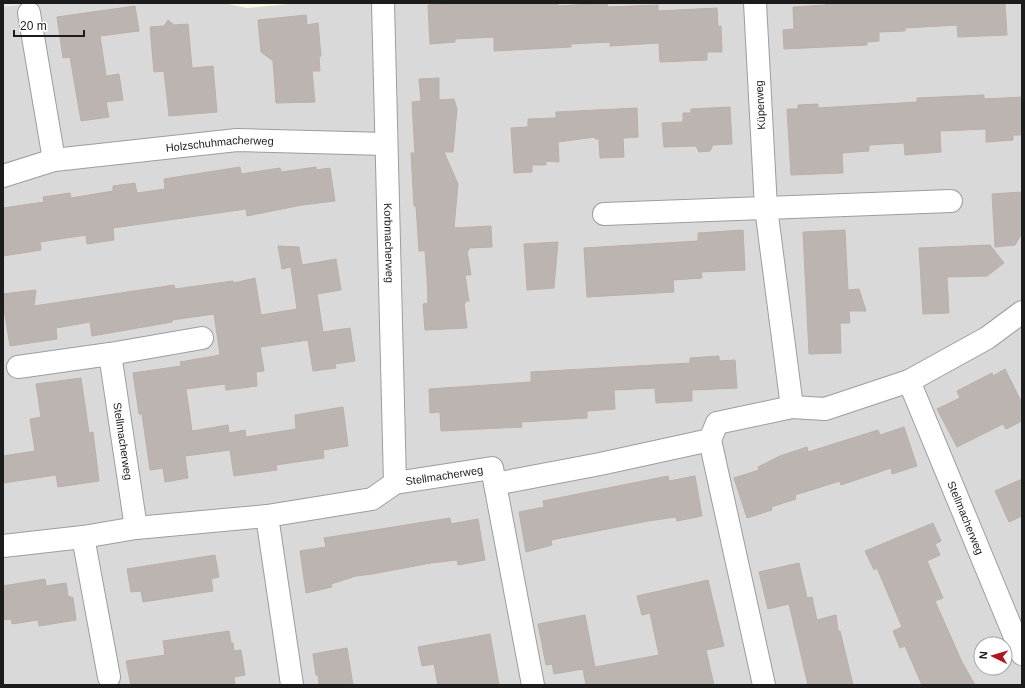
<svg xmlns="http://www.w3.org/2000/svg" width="1025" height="688" font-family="Helvetica,sans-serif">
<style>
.residential{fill:#dad9d9;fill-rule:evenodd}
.education{fill:#fbf9dd}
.building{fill:#bcb4b0;stroke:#bcafa7}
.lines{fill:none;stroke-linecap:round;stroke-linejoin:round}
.minor-casing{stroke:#9d9d9d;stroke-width:24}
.minor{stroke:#fff;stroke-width:22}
.labels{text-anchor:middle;stroke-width:3;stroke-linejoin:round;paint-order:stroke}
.street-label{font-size:11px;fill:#1c1c1c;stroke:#fff}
</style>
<rect width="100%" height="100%" fill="#ece8e3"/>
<!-- residential -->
<path class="residential" d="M42,3H1022V685H3V7ZM981,644H1005V668H981Z"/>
<!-- education -->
<path class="education" d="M224,3H301L247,8Z"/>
<!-- building -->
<path class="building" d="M457,3H558V6L607,3L608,7L658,5V11L717,8L718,27L721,26L722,52H707V60L660,62L659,43L610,46V42L571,44V47L494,51V37L455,39V42L430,44L428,5Z
M826,3H1005L1007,35L958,37L957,25L905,28V31L879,32V41L867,42V45L784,49L783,30L794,29L793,7L826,5Z
M135,6L139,31L100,36L106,76L119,74L123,100L106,102L109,117L81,121L70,57L63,58L57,17Z
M306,15L307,25L318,23L321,56L319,57L320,71H312L315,102L276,103L273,61L261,52L258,20Z
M168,20L174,25L188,24L192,68L213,66L217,112L169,116L164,71L154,72L150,27L164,26Z
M439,78V100L454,99L457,109L453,152H444L458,184L454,228L491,226L492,247L469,248V250L467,251L471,275H465L469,301H465L466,303H464L467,328L425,330L423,304L428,303L427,277L425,251H419L416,206H414L411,153H415L412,102L421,101L419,79Z
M984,95V99L1022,97V135H1013V140L986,142V129L940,131L941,152L905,155L904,143L869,145V151L842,153L843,173L791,175L787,109H798V105L818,104V108L917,102V98Z
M730,107L732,144L713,145L710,151L699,152L696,146L664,147L662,123L683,122V113H691V109Z
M637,108L638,137L623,138L624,157L600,158L599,139H595V137L558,142L559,162L546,161V165H532V172L514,173L511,128L528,127V119L556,118V112Z
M240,167L241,174L280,168L281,172L316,167V170L330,168L335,201L302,205L247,216L246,209L113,228L114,240L87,244L86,235L40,242L41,250L3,256V208L44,202L43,197L70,193L71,198L113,191V186L135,183L137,193L165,189L164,179Z
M1022,192V233L1015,245L995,247L992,194Z
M743,230L745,270L701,272L702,278L673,280L674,292L587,297L584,248L698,241V233Z
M845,230L848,290L859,289L866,311H849L850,323H840L841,353L809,354L803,232Z
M558,242L554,288L527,290L524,244Z
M990,245L1004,263L987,276L947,277L949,313L923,314L919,248Z
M278,246L299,247L302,265L336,259L341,290L317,294L323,332L350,328L355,361L335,364L336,368L313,371L308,340L260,347L264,371L256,372L257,386L226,390L225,384L186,389L192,431L228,425L229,433L245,430L246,437L296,429L295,415L343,407L348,446L323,450L324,458L276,465L277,470L234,476L230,450L185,456L188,478L165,482L163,468L150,470L142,414H139L133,373L181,366L180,362L220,355L214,314L172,320V322L92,336L90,322L56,328L57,339L10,346L3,303V294L36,290L34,306L174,285L175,289L233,281L234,283L255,278L261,315L297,309L291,267L282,269Z
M719,356V361L735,360L737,388L692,390V401L656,403L655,388L614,390L615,409L587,411V418L521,422L522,427L441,431L440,412L430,413L429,389L531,382V372L690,363V358Z
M1005,369L1022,403V421L1006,429L1003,424L957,447L937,409L960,398L957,391L992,373L993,376Z
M81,378L89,433L93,432L99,481L58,487L56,475L3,483V456L35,451L30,419L41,417L36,384Z
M904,427L917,466L892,474L891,468L841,485L840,481L795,495L796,499L771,507L772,510L747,518L734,478L759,470L758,467L780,456L807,447L808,452L878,430L880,435Z
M668,476L669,481L695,476L702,516L677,521L676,517L648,521L551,540L552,545L526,552L519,512L544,507L543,501Z
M1022,479V516L1009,522L995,491Z
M450,518L451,524L478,519L485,560L458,565L457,560L431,563L372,574L356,576L331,584L332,587L306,593L300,551L326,547L324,538Z
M933,523L941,541L935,544L940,555L927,561L943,598L935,601L962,662L975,685H922L905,646L900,648L893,631L902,627L877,568L874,570L865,551Z
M215,555L219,577L211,579L213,591L143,602L141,591L131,592L127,569Z
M799,563L807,598L812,597L817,620L836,615L838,631H840L853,685H808L789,604L768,609L759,572Z
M45,579L46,586L66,583L68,596L73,598L76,620L39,626L38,620L12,624L11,619L3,620V586Z
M708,580L724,646L706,650L714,685H586L583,669L554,674L552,664L546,665L538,624L585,615L595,667L659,655L650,613L642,615L637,596Z
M229,631L231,643H233L234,651L241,650L245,675L234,677L235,685H131L126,661L165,655L163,641Z
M490,634L499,685H438L434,664L422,666L418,647Z
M347,648L353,685H319L318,675H316L313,654Z"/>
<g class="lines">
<defs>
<g id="minor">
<path id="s1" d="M383,3L395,483"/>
<path d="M29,13L54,160"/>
<path id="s2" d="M3,176L54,160L237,140L386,144"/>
<path d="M604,214L766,208L755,3"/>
<path d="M110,354L202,338"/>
<path id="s3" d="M18,367L110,354L136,528"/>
<path id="s4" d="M909,381L1022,654"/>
<path d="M792,407L766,208L951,201"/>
<path d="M710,440L764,685"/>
<path d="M495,484L533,685"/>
<path d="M267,516L292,685"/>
<path d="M83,537L109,677"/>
<path id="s5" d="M3,546L83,537L136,528L267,516L372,499L395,483L492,468L495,484L600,464L710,440L717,423L792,407L825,409L909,381L987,338L1022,312"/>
</g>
</defs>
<!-- minor casing -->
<use href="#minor" class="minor-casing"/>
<!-- minor -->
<use href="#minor" class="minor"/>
</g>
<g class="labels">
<!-- street labels -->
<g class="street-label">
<text transform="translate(760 105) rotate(-93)" y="4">Küperweg</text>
<text dy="4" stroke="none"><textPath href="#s2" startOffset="220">Holzschuhmacherweg</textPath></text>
<text dy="4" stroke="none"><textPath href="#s1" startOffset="240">Korbmacherweg</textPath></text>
<text dy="4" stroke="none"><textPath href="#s3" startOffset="181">Stellmacherweg</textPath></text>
<text dy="4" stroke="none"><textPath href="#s5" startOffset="450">Stellmacherweg</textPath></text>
<text dy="4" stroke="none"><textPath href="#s4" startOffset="148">Stellmacherweg</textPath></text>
</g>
</g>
<!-- border -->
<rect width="1025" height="688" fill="none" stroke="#1c1c1c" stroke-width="8"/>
<!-- north arrow -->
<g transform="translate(993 656) rotate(275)"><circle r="19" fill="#ffffff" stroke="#a4a4a4"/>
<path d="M0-3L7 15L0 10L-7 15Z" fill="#b11720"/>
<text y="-6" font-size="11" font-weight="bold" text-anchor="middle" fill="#1c1c1c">N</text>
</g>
<!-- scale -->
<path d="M14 30v6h70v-6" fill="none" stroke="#1c1c1c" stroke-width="2"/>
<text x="20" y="30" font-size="12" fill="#1c1c1c" stroke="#ffffff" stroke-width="3" paint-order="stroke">20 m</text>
</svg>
